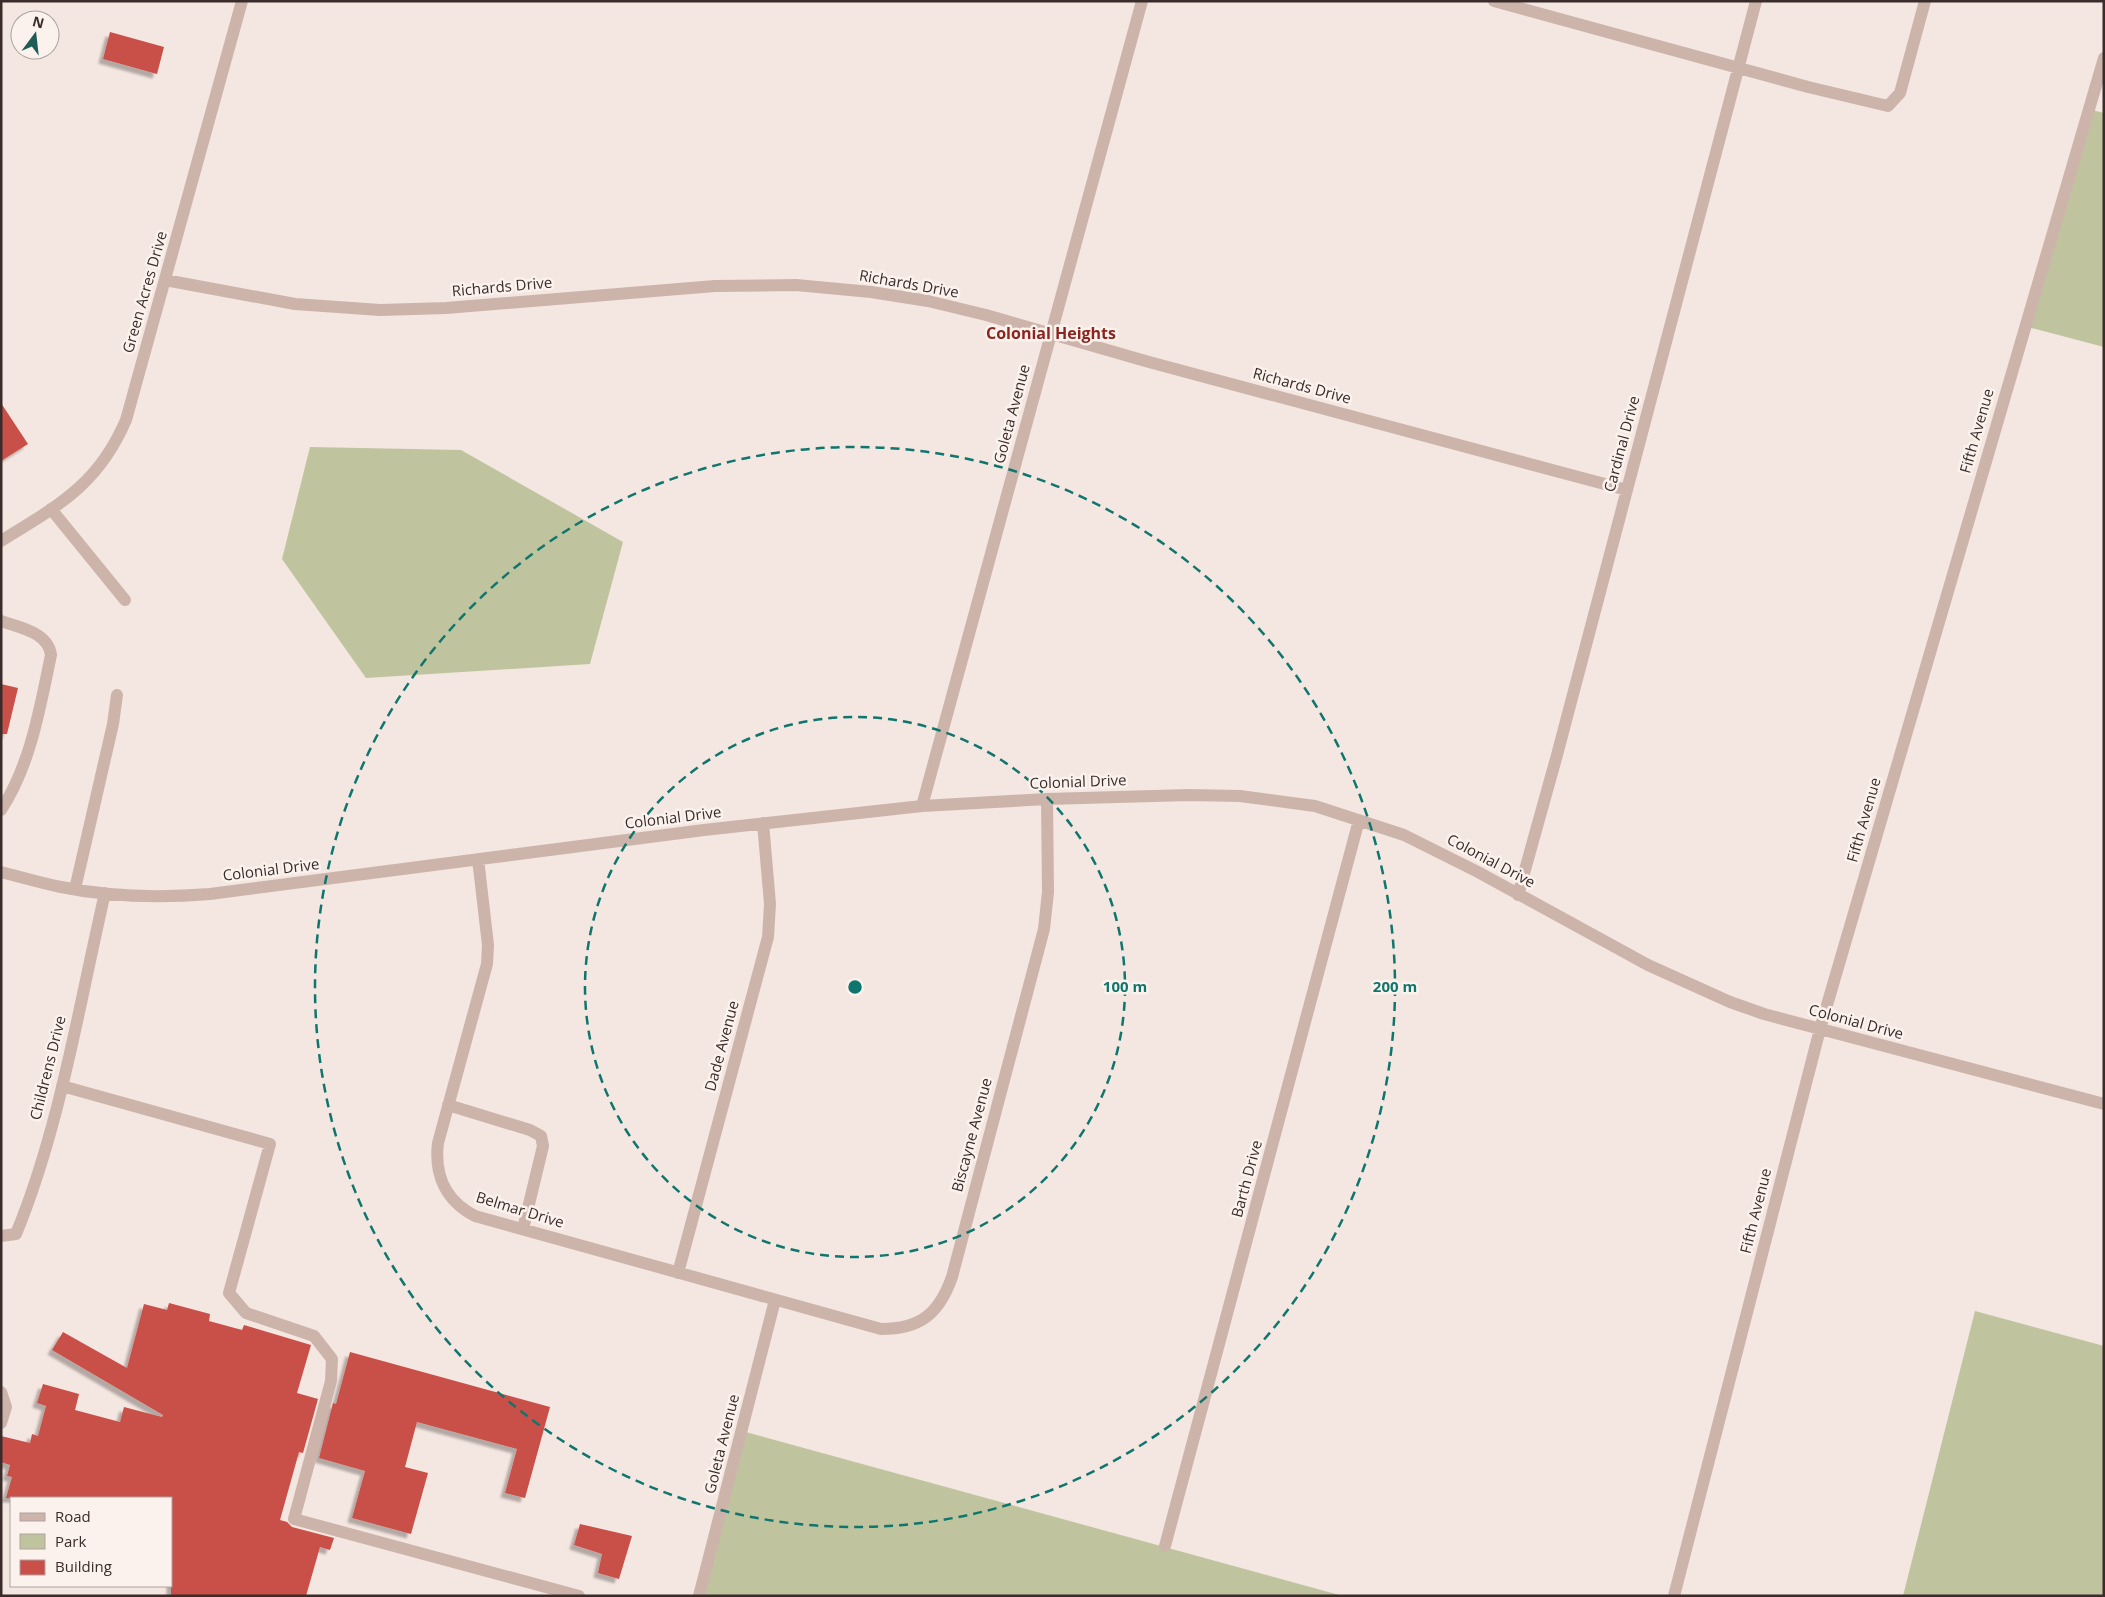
<svg xmlns="http://www.w3.org/2000/svg" width="2105" height="1597" font-family="'Open Sans',sans-serif">
<style>
.green{fill:#bfc49f}
.building{fill:#c94f48;filter:url(#shadow)}
.lines{fill:none;stroke-linecap:round;stroke-linejoin:round}
.minor{stroke:#cdb4ab;stroke-width:12}
.ring{fill:none;stroke:#0f766e;stroke-width:2.5;stroke-dasharray:9 6}
.labels{text-anchor:middle;stroke-width:5;stroke-linejoin:round;paint-order:stroke}
.street-label{font-size:15px;fill:#3a2c2a;stroke:#fbf2ed}
.neighbourhood-label{font-size:16px;font-weight:bold;fill:#8c2520;stroke:#fbf2ed}
.centre{fill:#0f766e;stroke:#fbf2ed;stroke-width:2.5}
.ring-label{font-size:15px;text-anchor:middle;font-weight:bold;fill:#0f766e;stroke:#fbf2ed;stroke-width:5;stroke-linejoin:round;paint-order:stroke}
</style>
<defs>
<filter id="shadow"><feDropShadow dx="-4.5" dy="4.5" stdDeviation="1" flood-color="#0004"/></filter>
</defs>
<rect width="100%" height="100%" fill="#f4e6e0"/>
<!-- green -->
<path class="green" d="M2088,109L2104,113V347L2024,326Z
M310,447L461,450L623,542L590,664L366,678L282,559Z
M1975,1311L2104,1346V1596H1903Z
M742,1431L1343,1596H699Z"/>
<!-- building -->
<path class="building" d="M110,32L164,47L157,74L103,59Z
M1,403L28,444L1,461Z
M1,684L18,688L7,734H1Z
M169,1303L210,1314L209,1321L242,1330L244,1325L311,1345L297,1393L318,1399L303,1453L299,1452L280,1520L287,1522L292,1527L334,1538L330,1550L320,1547L306,1596H171V1498H6L12,1477L7,1476L10,1465L1,1462V1436L30,1443L32,1434L38,1436L46,1406L37,1403L43,1384L79,1394L75,1410L120,1422L124,1407L162,1417L163,1415L52,1350L63,1332L127,1368L144,1304L167,1310Z
M350,1352L550,1407L525,1498L505,1493L517,1449L417,1422L405,1467L428,1473L411,1534L352,1518L365,1471L319,1458L333,1403L336,1404Z
M580,1524L632,1536L619,1579L598,1573L602,1554L574,1545Z"/>
<g class="lines">
<!-- minor -->
<path class="minor" d="M1494,1L1808,87L1888,106L1900,93L1925,1
M165,280L295,304L380,310L446,308L715,286L796,285L871,292L928,301L986,315L1149,362L1627,490
M51,509L125,600
M1,541C59,505 98,485 126,420L242,1
M1,621C20,628 48,632 51,655C40,707 31,764 1,810
M922,806L1142,1
M478,859L488,945L487,964L438,1143C434,1175 446,1201 475,1216L881,1329C920,1329 939,1314 952,1277L1044,929L1048,892L1047,799
M1,872C21,877 41,883 61,887C110,897 160,898 210,894L704,830L922,806L1047,799L1189,795L1240,796L1315,806L1404,835L1478,872L1648,965L1730,1002L1764,1014L2104,1104
M75,889L113,724L117,695
M1518,895L1557,755L1756,1
M62,1086L270,1144L229,1293L246,1313L314,1336L332,1359L331,1381L294,1519L579,1596
M448,1105L530,1130L541,1136L543,1146L523,1229
M1,1236L16,1234C60,1127 79,1005 105,893
M678,1273L768,937L770,904L763,823
M1,1392L6,1407L1,1423
M1165,1546L1359,820
M699,1596L775,1300
M1674,1596L1820,1029L2104,58"/>
</g>
<!-- distance rings -->
<g class="ring">
<circle cx="855" cy="987" r="270"/>
<circle cx="855" cy="987" r="540"/>
</g>
<g class="labels">
<!-- street labels -->
<g class="street-label">
<text transform="translate(909 284) rotate(10)" y="5">Richards Drive</text>
<text transform="translate(502 287) rotate(-5)" y="5">Richards Drive</text>
<text transform="translate(145 292) rotate(-74)" y="5">Green Acres Drive</text>
<text transform="translate(1302 386) rotate(15)" y="5">Richards Drive</text>
<text transform="translate(1012 414) rotate(-75)" y="5">Goleta Avenue</text>
<text transform="translate(1977 431) rotate(-74)" y="5">Fifth Avenue</text>
<text transform="translate(1622 444) rotate(-75)" y="5">Cardinal Drive</text>
<text transform="translate(1078 782) rotate(-2)" y="5">Colonial Drive</text>
<text transform="translate(673 818) rotate(-7)" y="5">Colonial Drive</text>
<text transform="translate(1864 820) rotate(-74)" y="5">Fifth Avenue</text>
<text transform="translate(1491 861) rotate(28)" y="5">Colonial Drive</text>
<text transform="translate(271 870) rotate(-7)" y="5">Colonial Drive</text>
<text transform="translate(1856 1022) rotate(15)" y="5">Colonial Drive</text>
<text transform="translate(722 1046) rotate(-75)" y="5">Dade Avenue</text>
<text transform="translate(48 1068) rotate(-76)" y="5">Childrens Drive</text>
<text transform="translate(972 1135) rotate(-75)" y="5">Biscayne Avenue</text>
<text transform="translate(1247 1179) rotate(-75)" y="5">Barth Drive</text>
<text transform="translate(520 1210) rotate(17)" y="5">Belmar Drive</text>
<text transform="translate(1756 1211) rotate(-76)" y="5">Fifth Avenue</text>
<text transform="translate(722 1444) rotate(-76)" y="5">Goleta Avenue</text>
</g>
<!-- neighbourhood labels -->
<g class="neighbourhood-label">
<text x="1051" y="339">Colonial Heights</text>
</g>
</g>
<circle cx="855" cy="987" r="8" class="centre"/>
<g class="ring-label">
<text x="1125" y="992">100 m</text>
<text x="1395" y="992">200 m</text>
</g>
<!-- border -->
<rect width="2105" height="1597" fill="none" stroke="#3a2c2a" stroke-width="5"/>
<!-- legend -->
<rect x="10" y="1497" width="162" height="90" fill="#fbf2ed" stroke="#aea39f"/>
<rect x="20" y="1513" width="25" height="8" fill="#cdb4ab" stroke="#aea39f"/>
<text x="55" y="1522" font-size="15" fill="#3a2c2a">Road</text>
<rect x="20" y="1534" width="25" height="15" fill="#bfc49f" stroke="#aea39f"/>
<text x="55" y="1547" font-size="15" fill="#3a2c2a">Park</text>
<rect x="20" y="1560" width="25" height="15" fill="#c94f48" stroke="#aea39f"/>
<text x="55" y="1572" font-size="15" fill="#3a2c2a">Building</text>
<!-- north arrow -->
<g transform="translate(35 35) rotate(15)"><circle r="24" fill="#fbf2ed" stroke="#aea39f"/>
<path d="M0-4L9 19L0 12L-9 19Z" fill="#1e5e56"/>
<text y="-8" font-size="14" font-weight="bold" text-anchor="middle" fill="#3a2c2a">N</text>
</g>
</svg>
